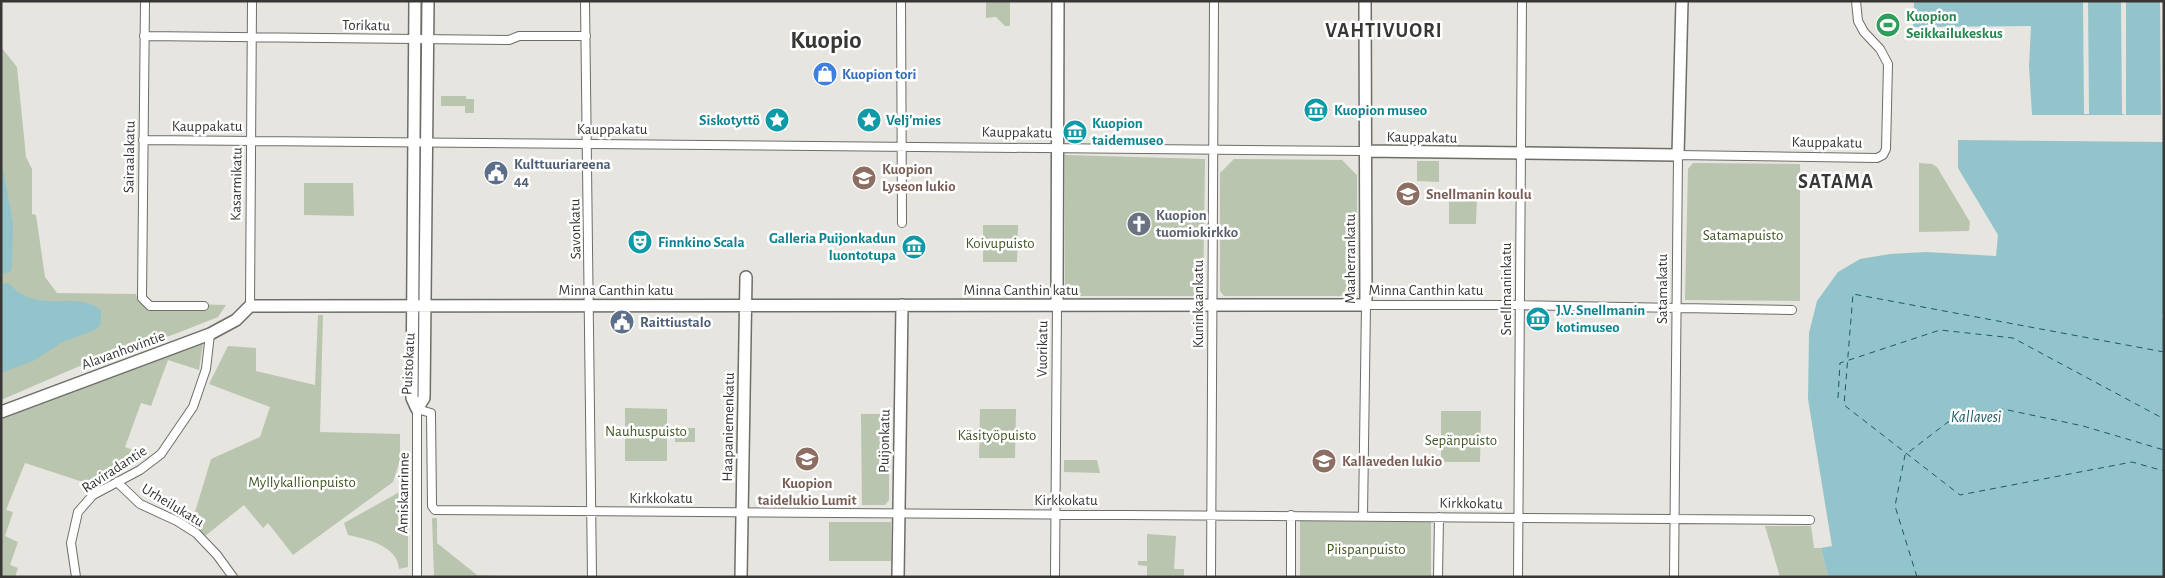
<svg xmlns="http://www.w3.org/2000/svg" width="2165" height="578" font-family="'Alegreya Sans',sans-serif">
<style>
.green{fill:#b9c5ae}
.water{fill:#93c3cb}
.pier{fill:#e7e5e0}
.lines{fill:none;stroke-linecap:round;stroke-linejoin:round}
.ferry{stroke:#1a5b65;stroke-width:1;stroke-dasharray:6 5;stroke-linecap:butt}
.street-casing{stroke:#6f6d68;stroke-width:10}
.secondary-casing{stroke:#6f6d68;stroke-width:14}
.street{stroke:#fff;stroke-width:8}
.secondary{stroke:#fff;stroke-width:11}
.labels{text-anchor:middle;stroke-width:5;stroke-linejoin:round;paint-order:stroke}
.leisure-label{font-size:15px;font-weight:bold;fill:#27864d;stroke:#fff;text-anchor:start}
.street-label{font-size:15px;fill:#383735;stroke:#fff}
.shop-label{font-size:15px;font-weight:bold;fill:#366cbe;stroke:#fff;text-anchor:start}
.culture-label{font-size:15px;font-weight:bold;fill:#0d838f;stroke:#fff;text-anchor:start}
.service-label{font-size:15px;font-weight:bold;fill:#4e5e75;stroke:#fff;text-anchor:start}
.education-label{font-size:15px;font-weight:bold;fill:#785e54;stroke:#fff;text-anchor:start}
.worship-label{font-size:15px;font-weight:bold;fill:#5b616d;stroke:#fff;text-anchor:start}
.park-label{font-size:15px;fill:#425825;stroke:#fff}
.water-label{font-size:16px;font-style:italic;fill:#1a5b65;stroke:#fff}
.district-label{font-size:20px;font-weight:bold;letter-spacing:1px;fill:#383735;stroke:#fff}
.town-label{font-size:25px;font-weight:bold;fill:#383735;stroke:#fff}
</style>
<rect width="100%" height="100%" fill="#e7e5e0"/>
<!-- green -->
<path class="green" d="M986,1H1010V26H1005L996,17L986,18Z
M1,47L17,67L26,157L32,169V214L36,215L45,277L57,293L136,294L137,298H142L145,303L226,305L218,317L175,334L82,365L1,400Z
M441,96H466V99H474V113H465V106H441Z
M1065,155L1205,159L1203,296H1065Z
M1234,159L1342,160L1357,175V281L1341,296H1224L1220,291V173Z
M1417,161H1439V182L1417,181Z
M1693,163L1800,164V301L1685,300L1688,169Z
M1919,163L1932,164L1937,167L1970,222L1969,231L1919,232Z
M304,183H353L354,216L304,215Z
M1449,197H1477L1476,224H1449Z
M983,225H1018L1017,262H983Z
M318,315H323L320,432L400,434V460L393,482L293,555L268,523L263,528L244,505L205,536L192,522L211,459L260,437L270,407L209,384L228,346L256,348V371L315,385Z
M203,344L199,370L168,360L151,406L141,403L125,447L148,456L129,468L111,475L92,485L25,463L6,510L13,512L5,536L18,542L10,565L18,568L15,577H1V416Z
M625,408L667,409V461H625Z
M980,409H1016L1015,458H979Z
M1441,411H1481L1480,462H1441Z
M861,414H889V500L885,505H862Z
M675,428H695V442H675Z
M1064,460H1097L1100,473L1064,472Z
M403,490L408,499V567L399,569C398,546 367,539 348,535L344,523Z
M432,518H437V543L477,575L551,577H434Z
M1300,521L1431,522V577H1300Z
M829,522H891V561H829Z
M1765,526H1811L1814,548H1821L1828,577H1780Z
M1147,534L1176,536L1174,569H1184V577H1147V566L1138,565V561H1147Z"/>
<!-- water -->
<path class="water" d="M1914,1H2164V115H2032L2029,66L2031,26L1913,27Z
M1958,140L2164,142V311L2162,316L2164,319V577H1828L1821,548L1832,546L1808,399L1809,333L1817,301L1838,272L1860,259L1890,254L1926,252L1996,256L1998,235L1958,168Z
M1,160L13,223L12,267L10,272L1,274Z
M8,283C12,286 16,291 20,293C47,310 77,292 101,310V324L95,330L61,343L35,360L1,373V284Z"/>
<!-- pier -->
<path class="pier" d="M2083,1H2088L2089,114H2084Z
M2121,1H2126V115L2122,114Z
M2160,1H2164V115H2161Z"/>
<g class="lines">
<!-- ferry -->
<path class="ferry" d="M2164,352L1853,294L1844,405L1960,495L2132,462L2164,471
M1838,398L1840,363L1940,330L2013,338L2164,419
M1917,577L1895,506L1905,455L1948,422L2003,409L2083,426L2164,450"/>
<defs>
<path id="street" d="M145,1L142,298L150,306H204
M585,1L592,577
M901,1L902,223
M144,36L509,40L519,36H586
M143,140L1364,151
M250,306L252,1
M117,482L140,504L177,521L196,533L217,555L233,577
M1291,515V577
M1363,516L1366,305H1513L1792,310
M76,577L71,543L78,512L93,495L140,470L161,454L193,407L206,369L210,334
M417,577V409L431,413L432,506L435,510L1810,520
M1055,577L1057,305
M1211,577L1214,1
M1438,577L1439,517
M1518,577L1522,1
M1674,577L1678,155L1877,158L1883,155L1886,149L1888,64L1880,49L1864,32L1858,21L1856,1"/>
<path id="secondary" d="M415,1L412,398L417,409L424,398L428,1
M1364,151L1678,155L1682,1
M1057,305L1058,1
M1,412L210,334L236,320L250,306L1366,305L1365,1
M741,577L746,277
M898,577L902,305"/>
</defs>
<!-- street casing -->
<use href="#street" class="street-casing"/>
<!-- secondary casing -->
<use href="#secondary" class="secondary-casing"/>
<!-- street -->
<use href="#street" class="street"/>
<!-- secondary -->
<use href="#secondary" class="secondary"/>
</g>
<!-- icons -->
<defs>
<symbol id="stadium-disc" viewBox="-11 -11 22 22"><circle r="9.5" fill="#2e9e5b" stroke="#fff"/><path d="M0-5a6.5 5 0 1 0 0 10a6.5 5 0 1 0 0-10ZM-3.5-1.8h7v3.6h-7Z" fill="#fff"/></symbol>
<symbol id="shop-disc" viewBox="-11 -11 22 22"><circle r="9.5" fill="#3f7fe0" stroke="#fff"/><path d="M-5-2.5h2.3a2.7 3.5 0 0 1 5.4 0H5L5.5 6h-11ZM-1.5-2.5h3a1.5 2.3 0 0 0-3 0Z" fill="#fff"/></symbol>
<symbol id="museum-disc" viewBox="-11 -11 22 22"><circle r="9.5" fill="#0f9aa8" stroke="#fff"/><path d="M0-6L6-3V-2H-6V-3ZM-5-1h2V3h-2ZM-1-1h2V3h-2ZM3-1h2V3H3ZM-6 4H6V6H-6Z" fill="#fff"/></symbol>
<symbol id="sight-disc" viewBox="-11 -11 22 22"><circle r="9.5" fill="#0f9aa8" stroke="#fff"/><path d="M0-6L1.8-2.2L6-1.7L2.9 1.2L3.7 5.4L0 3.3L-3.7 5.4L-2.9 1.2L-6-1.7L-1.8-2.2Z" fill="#fff"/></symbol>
<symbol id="civic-disc" viewBox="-11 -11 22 22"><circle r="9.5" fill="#5c6f8a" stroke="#fff"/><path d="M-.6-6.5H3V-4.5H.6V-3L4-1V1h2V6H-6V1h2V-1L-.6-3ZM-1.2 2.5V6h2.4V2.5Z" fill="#fff"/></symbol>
<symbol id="school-disc" viewBox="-11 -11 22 22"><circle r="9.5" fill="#8d6e63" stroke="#fff"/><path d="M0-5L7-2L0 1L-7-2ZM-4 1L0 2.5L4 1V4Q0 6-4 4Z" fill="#fff"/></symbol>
<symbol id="church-disc" viewBox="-11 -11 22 22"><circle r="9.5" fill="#6b7280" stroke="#fff"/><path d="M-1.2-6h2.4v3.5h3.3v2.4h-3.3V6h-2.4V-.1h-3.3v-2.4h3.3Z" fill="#fff"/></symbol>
<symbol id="theatre-disc" viewBox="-11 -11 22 22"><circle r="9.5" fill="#0f9aa8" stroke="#fff"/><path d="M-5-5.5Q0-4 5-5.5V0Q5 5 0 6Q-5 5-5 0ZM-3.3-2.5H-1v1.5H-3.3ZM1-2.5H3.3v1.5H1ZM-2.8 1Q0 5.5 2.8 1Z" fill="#fff"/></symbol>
</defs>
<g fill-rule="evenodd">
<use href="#stadium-disc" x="1874" y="11" width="28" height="28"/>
<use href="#shop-disc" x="811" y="60" width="28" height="28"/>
<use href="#museum-disc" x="1302" y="96" width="28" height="28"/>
<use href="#sight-disc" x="763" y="106" width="28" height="28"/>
<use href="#sight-disc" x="855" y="106" width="28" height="28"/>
<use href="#museum-disc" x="1061" y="118" width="28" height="28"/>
<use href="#civic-disc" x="482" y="159" width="28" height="28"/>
<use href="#school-disc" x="850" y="164" width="28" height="28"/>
<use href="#school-disc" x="1394" y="180" width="28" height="28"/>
<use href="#church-disc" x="1125" y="210" width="28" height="28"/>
<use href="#theatre-disc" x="626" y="228" width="28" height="28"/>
<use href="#museum-disc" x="900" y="233" width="28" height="28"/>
<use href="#museum-disc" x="1524" y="305" width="28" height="28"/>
<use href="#civic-disc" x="608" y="308" width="28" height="28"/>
<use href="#school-disc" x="793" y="445" width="28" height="28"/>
<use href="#school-disc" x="1310" y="447" width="28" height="28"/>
</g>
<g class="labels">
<!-- leisure labels -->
<g class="leisure-label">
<text x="1906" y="21">Kuopion<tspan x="1906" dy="17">Seikkailukeskus</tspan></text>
</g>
<!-- street labels -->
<g class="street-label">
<text transform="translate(366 25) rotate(1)" y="5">Torikatu</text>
<text x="207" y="131">Kauppakatu</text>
<text x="612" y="134">Kauppakatu</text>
<text transform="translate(1017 132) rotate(1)" y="5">Kauppakatu</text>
<text transform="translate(1422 137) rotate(1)" y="5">Kauppakatu</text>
<text transform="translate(1827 142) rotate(1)" y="5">Kauppakatu</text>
<text transform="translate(129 157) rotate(-89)" y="5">Sairaalakatu</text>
<text transform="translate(236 184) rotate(-89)" y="5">Kasarmikatu</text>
<text transform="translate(575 229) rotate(-91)" y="5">Savonkatu</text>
<text transform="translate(1350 259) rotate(-90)" y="5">Maaherrankatu</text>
<text transform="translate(1506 289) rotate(-90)" y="5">Snellmaninkatu</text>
<text transform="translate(1662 289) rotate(-90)" y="5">Satamakatu</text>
<text x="616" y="295">Minna Canthin katu</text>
<text x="1021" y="295">Minna Canthin katu</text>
<text x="1426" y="295">Minna Canthin katu</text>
<text transform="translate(1198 304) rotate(-90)" y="5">Kuninkaankatu</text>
<text transform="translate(1042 349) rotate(-89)" y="5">Vuorikatu</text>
<text transform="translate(123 350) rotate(-20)" y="5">Alavanhovintie</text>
<text transform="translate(408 364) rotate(-87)" y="5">Puistokatu</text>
<text transform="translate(728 427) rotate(-89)" y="5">Haapaniemenkatu</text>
<text transform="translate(884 441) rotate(-89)" y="5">Puijonkatu</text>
<text transform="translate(114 469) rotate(-33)" y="5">Raviradantie</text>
<text transform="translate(403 493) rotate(-89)" y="5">Amiskanrinne</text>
<text x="661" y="503">Kirkkokatu</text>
<text x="1066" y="505">Kirkkokatu</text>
<text transform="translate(1471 503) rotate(1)" y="5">Kirkkokatu</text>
<text transform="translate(173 505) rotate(31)" y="5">Urheilukatu</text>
</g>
<!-- shop labels -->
<g class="shop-label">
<text x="842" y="79">Kuopion tori</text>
</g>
<!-- culture labels -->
<g class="culture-label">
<text x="1334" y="115">Kuopion museo</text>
<text x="760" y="125" text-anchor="end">Siskotyttö</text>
<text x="886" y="125">Velj'mies</text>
<text x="1092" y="128">Kuopion<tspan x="1092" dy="17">taidemuseo</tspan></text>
<text x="896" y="243" text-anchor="end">Galleria Puijonkadun<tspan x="896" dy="17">luontotupa</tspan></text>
<text x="658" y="247">Finnkino Scala</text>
<text x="1556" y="315">J.V. Snellmanin<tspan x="1556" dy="17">kotimuseo</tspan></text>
</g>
<!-- service labels -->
<g class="service-label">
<text x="514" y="169">Kulttuuriareena<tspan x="514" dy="17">44</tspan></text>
<text x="640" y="327">Raittiustalo</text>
</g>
<!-- education labels -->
<g class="education-label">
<text x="882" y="174">Kuopion<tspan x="882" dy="17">Lyseon lukio</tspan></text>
<text x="1426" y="199">Snellmanin koulu</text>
<text x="1342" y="466">Kallaveden lukio</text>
<text x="807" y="488" text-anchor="middle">Kuopion<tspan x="807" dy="17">taidelukio Lumit</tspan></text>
</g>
<!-- worship labels -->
<g class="worship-label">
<text x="1156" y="220">Kuopion<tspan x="1156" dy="17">tuomiokirkko</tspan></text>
</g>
<!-- park labels -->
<g class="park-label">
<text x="1743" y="240">Satamapuisto</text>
<text x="1000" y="248">Koivupuisto</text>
<text x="646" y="436">Nauhuspuisto</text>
<text x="997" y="440">Käsityöpuisto</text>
<text x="1461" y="445">Sepänpuisto</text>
<text x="302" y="487">Myllykallionpuisto</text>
<text x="1366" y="554">Piispanpuisto</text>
</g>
<!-- water labels -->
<g class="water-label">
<text x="1976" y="422">Kallavesi</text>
</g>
<!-- district labels -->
<g class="district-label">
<text x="1384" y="37">VAHTIVUORI</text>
<text x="1836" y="188">SATAMA</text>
</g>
<!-- town labels -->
<g class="town-label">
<text x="826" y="48">Kuopio</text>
</g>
</g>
<!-- border -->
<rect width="2165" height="578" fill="none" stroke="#383735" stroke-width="5"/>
</svg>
